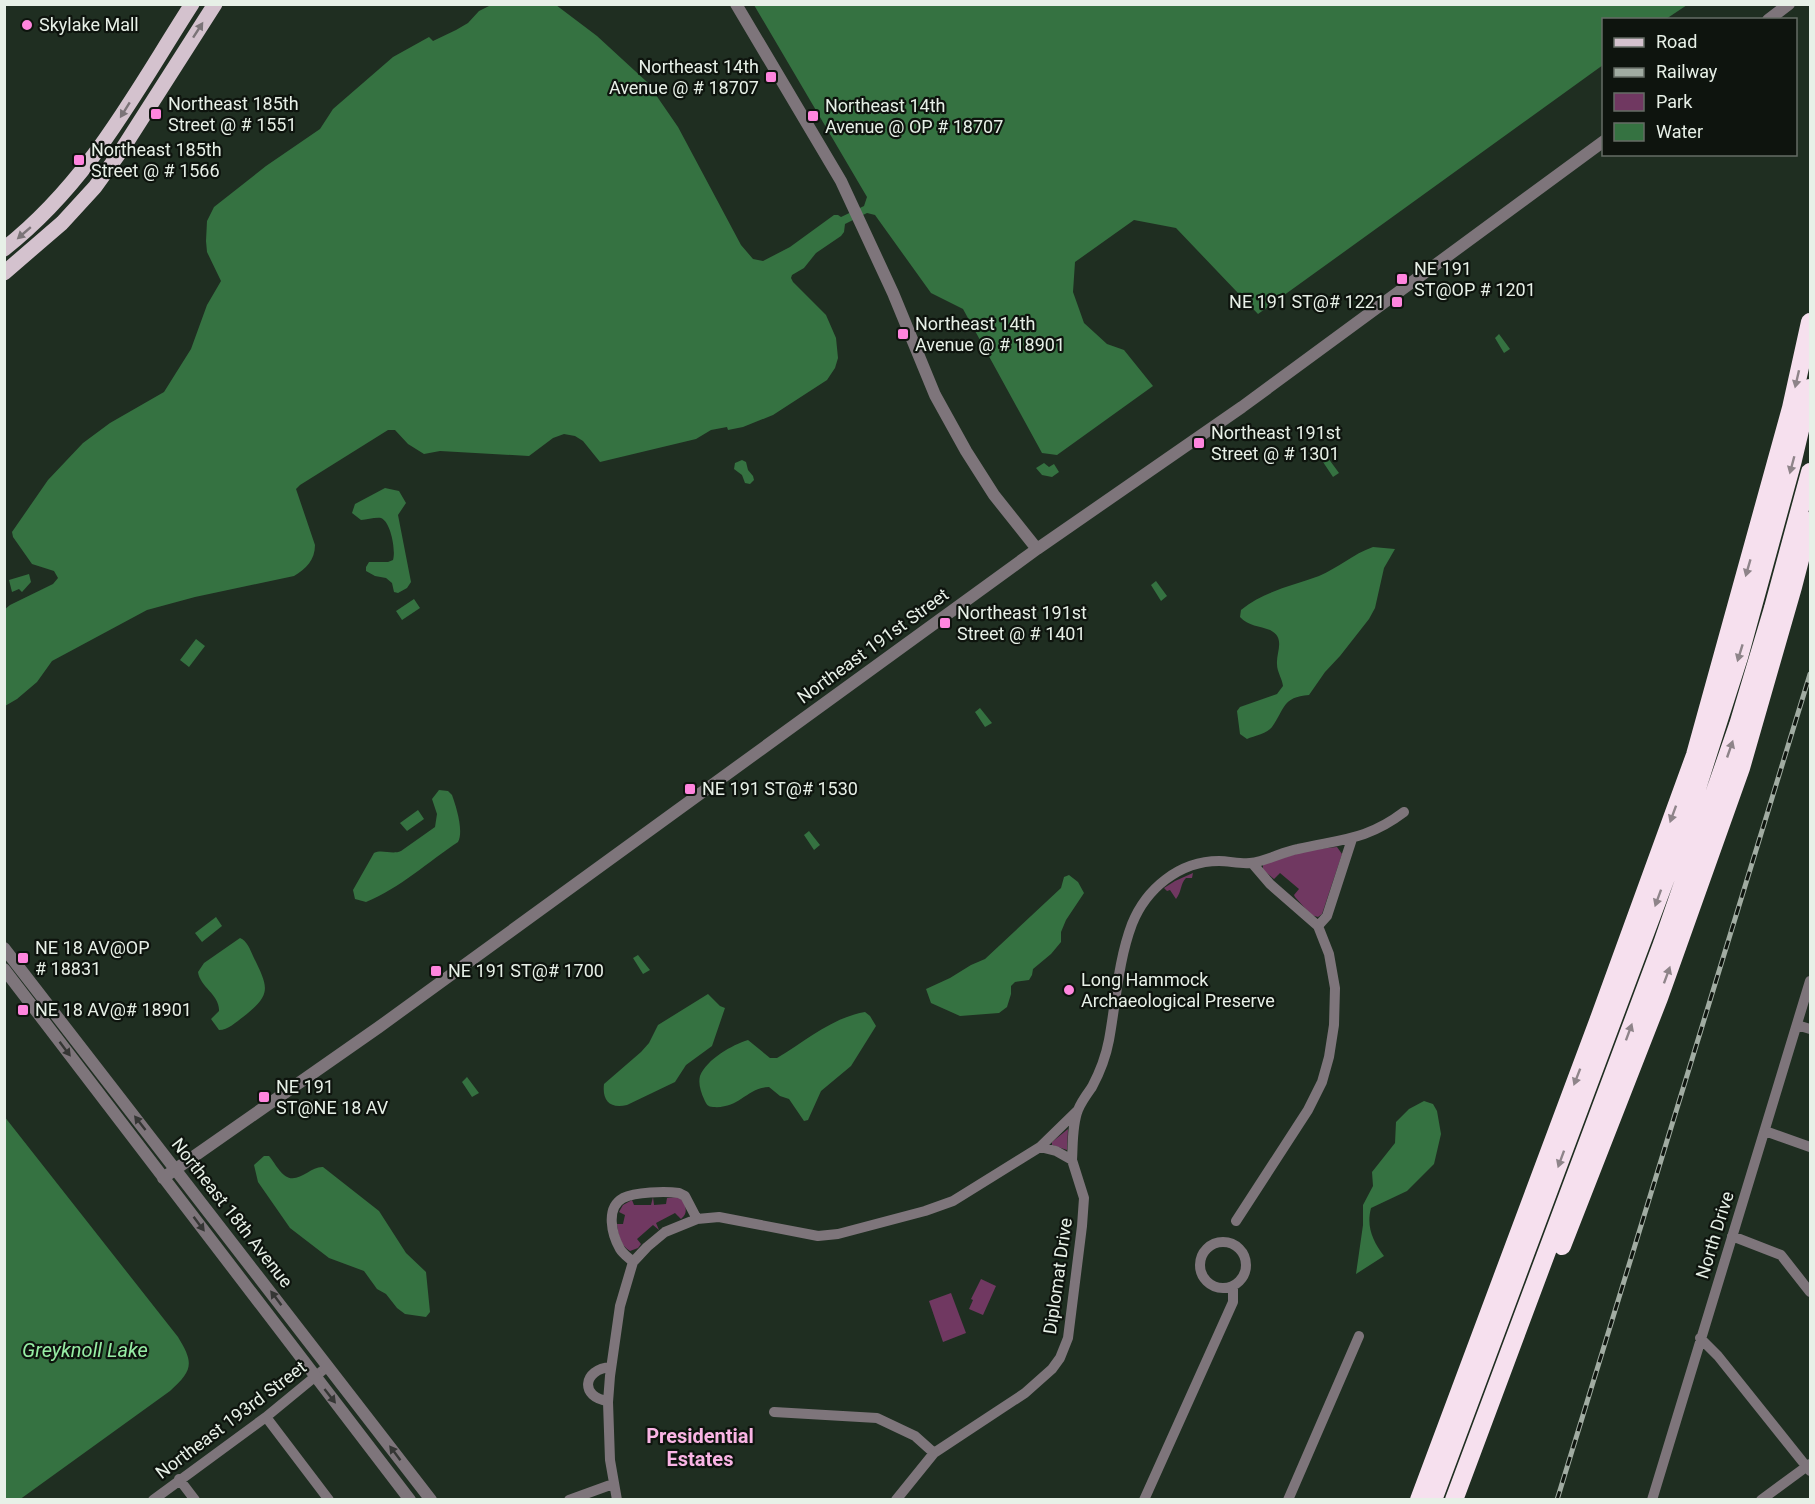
<svg xmlns="http://www.w3.org/2000/svg" width="1815" height="1504" font-family="Roboto,sans-serif">
<style>
.green{fill:#703861}
.water{fill:#357241}
.lines{fill:none;stroke-linecap:round;stroke-linejoin:round}
.minor{stroke:#7e757b;stroke-width:10}
.tertiary{stroke:#7e757b;stroke-width:12}
.primary{stroke:#d4c2ce;stroke-width:15}
.motorway{stroke:#f6e0ee;stroke-width:18}
.rail-casing{stroke:#a1aca2;stroke-width:5}
.rail{stroke:#0e140e;stroke-width:3;stroke-dasharray:9;stroke-linecap:butt}
.oneway{fill:#7b7478}
.oneway2{fill:#8e8489}
.oneway3{fill:#353634}
.poi-dot{fill:#ff85de;stroke:#0e140e;stroke-width:2}
.labels{text-anchor:middle;stroke-width:4.5;stroke-linejoin:round;paint-order:stroke}
.poi-label{font-size:18px;fill:#e7f0e7;stroke:#0e140e;text-anchor:start}
.street-label{font-size:18px;fill:#e7f0e7;stroke:#0e140e}
.water-label{font-size:20px;font-style:italic;fill:#97eea5;stroke:#0e140e}
.neighbourhood-label{font-size:20px;font-weight:bold;fill:#f9b4e4;stroke:#0e140e}
</style>
<rect width="100%" height="100%" fill="#1f2e21"/>
<!-- green -->
<path class="green" d="M1337,847L1342,854L1322,914L1318,917L1311,915L1295,897L1294,895L1299,889L1280,873L1274,879L1263,870V864L1309,850Z
M1193,873L1192,878H1186C1180,884 1182,891 1176,899L1170,890L1167,891L1164,888L1175,881Z
M1068,1129L1067,1150L1052,1145V1142Z
M653,1197L654,1205L666,1204L667,1198L678,1197L683,1200C686,1208 688,1213 681,1219L675,1213L656,1223L659,1230L653,1225L637,1239L641,1244L638,1248L630,1251C620,1245 618,1234 617,1224H623L625,1215L619,1212L623,1205L632,1200L634,1205H651Z
M981,1279L996,1286L983,1315L969,1309L973,1300L971,1299Z
M951,1293L966,1333L943,1342L929,1301Z"/>
<!-- water -->
<path class="water" d="M491,5H556L597,36L647,82L678,127L741,245L753,259L763,261L790,247L834,215H838L841,217L864,206L867,197L754,5H1687L1666,19L1604,20L1603,65L1258,314L1176,228L1134,220L1075,262L1073,292L1084,323L1107,344L1124,350L1153,386L1057,455L1042,453L963,309L931,293L875,215L867,213L845,224L844,232L841,236L816,253L804,268L792,275L791,278L793,282L826,315L836,338L838,358L835,368L827,380L773,415L743,427L728,430L727,427L711,430L696,439L600,462L583,441L575,436L564,434L553,438L529,456L440,451L424,454L408,444L395,430H388L300,485L296,489L315,545C315,560 306,569 294,576L195,597L147,610L52,661L37,682L17,699L5,706L4,610L10,605L53,584L58,578L54,571L32,564L13,537L12,532L48,480L83,443L110,423L164,392L191,349L207,305L221,281L207,252L206,241L207,221L214,207L266,166L320,129L333,109L393,57L429,37L433,41L456,30L468,23L479,11Z
M1499,334L1510,349L1504,353L1495,338Z
M1328,458L1339,473L1333,477L1323,462Z
M742,460L746,462L748,470L753,476L754,480L750,484L745,483L742,475L734,469L735,463Z
M1044,463L1049,467L1054,464L1059,472L1052,477L1042,475L1036,468Z
M385,488L399,491L406,503L398,515L411,582L407,588L398,593L394,592L392,583L386,578L375,576L366,571V567L369,562H388L393,560C396,551 391,522 381,518C375,517 367,520 361,520L352,513L355,504Z
M1373,547L1395,549L1384,568L1375,608L1369,619L1340,656L1325,672L1309,695C1282,697 1285,709 1272,727C1268,733 1254,736 1247,739L1240,734L1237,711L1240,707L1277,694L1283,686C1282,678 1277,672 1277,664C1276,652 1286,638 1270,630C1260,626 1248,626 1240,617L1241,610C1264,591 1292,586 1319,576C1338,568 1353,554 1373,547Z
M29,574L31,582L22,592L19,589L12,592L9,580Z
M1156,581L1167,596L1161,601L1151,585Z
M414,599L420,608L402,620L396,611Z
M196,639L205,646L189,667L180,660Z
M980,708L992,723L985,727L975,712Z
M439,790L448,791L452,795C456,806 464,831 458,842C428,862 400,888 366,902L355,899L353,890L374,853C382,849 392,855 401,851L435,827L437,814L432,799Z
M418,810L424,819L407,831L400,823Z
M809,831L820,845L814,850L804,835Z
M1069,875L1078,882L1084,893L1066,920L1061,932V942L1051,954L1033,969L1032,975L1029,980L1015,982L1011,986V994L1007,1007L999,1013L960,1016L931,1003L926,989L950,978L971,965L985,959L1061,888L1064,877Z
M216,917L222,926L202,942L195,933Z
M240,938C247,941 250,949 253,956C268,987 273,994 243,1017C236,1022 228,1030 219,1030L211,1019L219,1011C220,995 200,987 198,972L204,963Z
M638,955L650,970L643,974L633,958Z
M708,994L720,1006L725,1008L712,1046L686,1065L675,1082L627,1105C610,1109 602,1101 604,1084L641,1052L649,1043L658,1025Z
M865,1012L870,1016L876,1026L851,1066L821,1091L808,1120L804,1121L789,1099L780,1096L769,1087C746,1088 740,1109 713,1107C708,1107 706,1104 704,1099C701,1092 698,1084 700,1076C707,1059 732,1045 748,1040L770,1058H777C806,1041 831,1018 865,1012Z
M467,1077L479,1093L472,1097L462,1082Z
M1424,1101L1433,1104L1437,1111L1441,1134L1434,1164L1407,1191L1371,1208C1366,1227 1373,1241 1384,1256L1356,1274L1363,1225V1205L1373,1186L1372,1172L1395,1143L1396,1122L1409,1109Z
M4,1116L178,1337C194,1363 193,1370 170,1391L19,1500L4,1499Z
M264,1156H269C274,1162 278,1170 284,1175C297,1186 310,1166 323,1167L379,1211L406,1253L426,1272L430,1312L426,1317L405,1314L397,1308L386,1294L377,1289L364,1271L329,1258L290,1228L258,1182L254,1165Z"/>
<g class="lines">
<!-- minor -->
<path class="minor" d="M1318,926L1327,916L1352,839
M1797,1025L1810,1029
M1765,1131L1810,1147
M1072,1160C1073,1145 1072,1125 1078,1110C1081,1102 1087,1094 1092,1087C1100,1072 1106,1056 1109,1040C1116,1002 1118,961 1132,924C1146,889 1179,861 1219,861C1229,861 1240,864 1250,863C1267,861 1282,852 1298,849C1342,839 1367,840 1404,812
M1236,1221L1308,1110L1322,1082L1329,1057L1334,1025L1335,988L1329,954L1318,926L1270,884L1252,863
M1732,1236L1781,1255L1810,1292
M1200 1265a23 23 0 1 1 46 0a23 23 0 1 1-46 0Z
M633,1262C629,1258 623,1254 620,1249C612,1235 605,1208 623,1198C635,1192 665,1191 679,1193L685,1196L697,1219
M1700,1338L1718,1356L1810,1471
M608,1401C580,1398 582,1369 611,1367
M774,1412L877,1418L915,1436L934,1453
M266,1417L329,1500
M179,1479L195,1500
M153,1500L266,1417L328,1366
M569,1500L613,1484
M617,1500L610,1460L608,1402L610,1376L620,1306L633,1262L647,1247L665,1232L697,1219L719,1217L818,1236L838,1234L925,1211L953,1201L1040,1147L1078,1110
M896,1500L934,1453L1025,1393L1052,1369L1060,1358L1068,1338L1082,1226L1084,1198L1072,1160L1056,1151L1040,1147
M1144,1500L1233,1302V1286
M1288,1500L1359,1336
M1652,1500L1810,981
M1761,1500L1810,1464"/>
<!-- tertiary -->
<path class="tertiary" d="M736,4L841,181L893,293L935,395L966,451L994,495L1037,549
M1768,20L1789,4
M4,948L431,1500
M4,969L410,1500
M163,1178L379,1027L1037,549L1242,407L1604,141"/>
<!-- primary -->
<path class="primary" d="M4,249C90,181 134,94 192,4
M4,273L62,223L95,187L123,148L215,4"/>
<!-- motorway -->
<path class="motorway" d="M1562,1246L1659,998L1741,768L1793,587L1810,521
M1419,1500L1600,1016L1695,755L1791,408L1810,322
M1433,1500L1683,832L1739,657L1793,460L1810,388
M1454,1500L1662,944L1738,725L1773,608L1810,472"/>
<defs>
<path id="rail" d="M1557,1500L1810,674"/>
</defs>
<!-- rail casing -->
<use href="#rail" class="rail-casing"/>
<!-- rail -->
<use href="#rail" class="rail"/>
</g>
<!-- one-way arrows -->
<defs><path id="oneway-solid" d="M-6-.8H1V-3.2L6.5 0L1 3.2V.8H-6Z" transform="scale(1.5)"/></defs>
<g class="oneway">
<use href="#oneway-solid" transform="translate(198 30) rotate(-57)"/>
<use href="#oneway-solid" transform="translate(125 110) rotate(122)"/>
<use href="#oneway-solid" transform="translate(24 233) rotate(139)"/>
</g>
<g class="oneway2">
<use href="#oneway-solid" transform="translate(1797 379) rotate(103)"/>
<use href="#oneway-solid" transform="translate(1792 465) rotate(105)"/>
<use href="#oneway-solid" transform="translate(1748 568) rotate(106)"/>
<use href="#oneway-solid" transform="translate(1740 653) rotate(107)"/>
<use href="#oneway-solid" transform="translate(1730 749) rotate(-71)"/>
<use href="#oneway-solid" transform="translate(1673 814) rotate(110)"/>
<use href="#oneway-solid" transform="translate(1658 898) rotate(110)"/>
<use href="#oneway-solid" transform="translate(1667 975) rotate(-70)"/>
<use href="#oneway-solid" transform="translate(1629 1032) rotate(-70)"/>
<use href="#oneway-solid" transform="translate(1577 1077) rotate(111)"/>
<use href="#oneway-solid" transform="translate(1561 1159) rotate(110)"/>
</g>
<g class="oneway3">
<use href="#oneway-solid" transform="translate(65 1049) rotate(53)"/>
<use href="#oneway-solid" transform="translate(140 1123) rotate(-128)"/>
<use href="#oneway-solid" transform="translate(199 1224) rotate(53)"/>
<use href="#oneway-solid" transform="translate(276 1298) rotate(-127)"/>
<use href="#oneway-solid" transform="translate(330 1396) rotate(52)"/>
<use href="#oneway-solid" transform="translate(395 1453) rotate(-127)"/>
</g>
<!-- markers -->
<g class="poi-dot">
<circle cx="27" cy="25" r="6"/>
<rect x="765" y="71" width="12" height="12" rx="3"/>
<rect x="150" y="108" width="12" height="12" rx="3"/>
<rect x="807" y="110" width="12" height="12" rx="3"/>
<rect x="73" y="154" width="12" height="12" rx="3"/>
<rect x="1396" y="273" width="12" height="12" rx="3"/>
<rect x="1391" y="296" width="12" height="12" rx="3"/>
<rect x="897" y="328" width="12" height="12" rx="3"/>
<rect x="1193" y="437" width="12" height="12" rx="3"/>
<rect x="939" y="617" width="12" height="12" rx="3"/>
<rect x="684" y="783" width="12" height="12" rx="3"/>
<rect x="17" y="952" width="12" height="12" rx="3"/>
<rect x="430" y="965" width="12" height="12" rx="3"/>
<circle cx="1069" cy="990" r="6"/>
<rect x="17" y="1004" width="12" height="12" rx="3"/>
<rect x="258" y="1091" width="12" height="12" rx="3"/>
</g>
<g class="labels">
<!-- poi labels -->
<g class="poi-label">
<text x="39" y="31">Skylake Mall</text>
<text x="759" y="73" text-anchor="end">Northeast 14th<tspan x="759" dy="21">Avenue @ # 18707</tspan></text>
<text x="168" y="110">Northeast 185th<tspan x="168" dy="21">Street @ # 1551</tspan></text>
<text x="825" y="112">Northeast 14th<tspan x="825" dy="21">Avenue @ OP # 18707</tspan></text>
<text x="91" y="156">Northeast 185th<tspan x="91" dy="21">Street @ # 1566</tspan></text>
<text x="1414" y="275">NE 191<tspan x="1414" dy="21">ST@OP # 1201</tspan></text>
<text x="1385" y="308" text-anchor="end">NE 191 ST@# 1221</text>
<text x="915" y="330">Northeast 14th<tspan x="915" dy="21">Avenue @ # 18901</tspan></text>
<text x="1211" y="439">Northeast 191st<tspan x="1211" dy="21">Street @ # 1301</tspan></text>
<text x="957" y="619">Northeast 191st<tspan x="957" dy="21">Street @ # 1401</tspan></text>
<text x="702" y="795">NE 191 ST@# 1530</text>
<text x="35" y="954">NE 18 AV@OP<tspan x="35" dy="21"># 18831</tspan></text>
<text x="448" y="977">NE 191 ST@# 1700</text>
<text x="1081" y="986">Long Hammock<tspan x="1081" dy="21">Archaeological Preserve</tspan></text>
<text x="35" y="1016">NE 18 AV@# 18901</text>
<text x="276" y="1093">NE 191<tspan x="276" dy="21">ST@NE 18 AV</tspan></text>
</g>
<!-- street labels -->
<g class="street-label">
<text transform="translate(873 646) rotate(-36)" y="6">Northeast 191st Street</text>
<text transform="translate(232 1213) rotate(52)" y="6">Northeast 18th Avenue</text>
<text transform="translate(1715 1235) rotate(-73)" y="6">North Drive</text>
<text transform="translate(1058 1276) rotate(-82)" y="6">Diplomat Drive</text>
<text transform="translate(231 1420) rotate(-37)" y="6">Northeast 193rd Street</text>
</g>
<!-- water labels -->
<g class="water-label">
<text x="85" y="1357">Greyknoll Lake</text>
</g>
<!-- neighbourhood labels -->
<g class="neighbourhood-label">
<text x="700" y="1443">Presidential<tspan x="700" dy="23">Estates</tspan></text>
</g>
</g>
<!-- border -->
<rect width="1815" height="1504" fill="none" stroke="#e7f0e7" stroke-width="12"/>
<!-- legend -->
<rect x="1602" y="18" width="195" height="138" fill="#0e140e" stroke="#656c65" stroke-width="1.5"/>
<rect x="1614" y="38" width="30" height="9" fill="#d4c2ce" stroke="#656c65" stroke-width="1.5"/>
<text x="1656" y="48" font-size="18" fill="#e7f0e7">Road</text>
<rect x="1614" y="68" width="30" height="9" fill="#a1aca2" stroke="#656c65" stroke-width="1.5"/>
<text x="1656" y="78" font-size="18" fill="#e7f0e7">Railway</text>
<rect x="1614" y="93" width="30" height="18" fill="#703861" stroke="#656c65" stroke-width="1.5"/>
<text x="1656" y="108" font-size="18" fill="#e7f0e7">Park</text>
<rect x="1614" y="123" width="30" height="18" fill="#357241" stroke="#656c65" stroke-width="1.5"/>
<text x="1656" y="138" font-size="18" fill="#e7f0e7">Water</text>
</svg>
